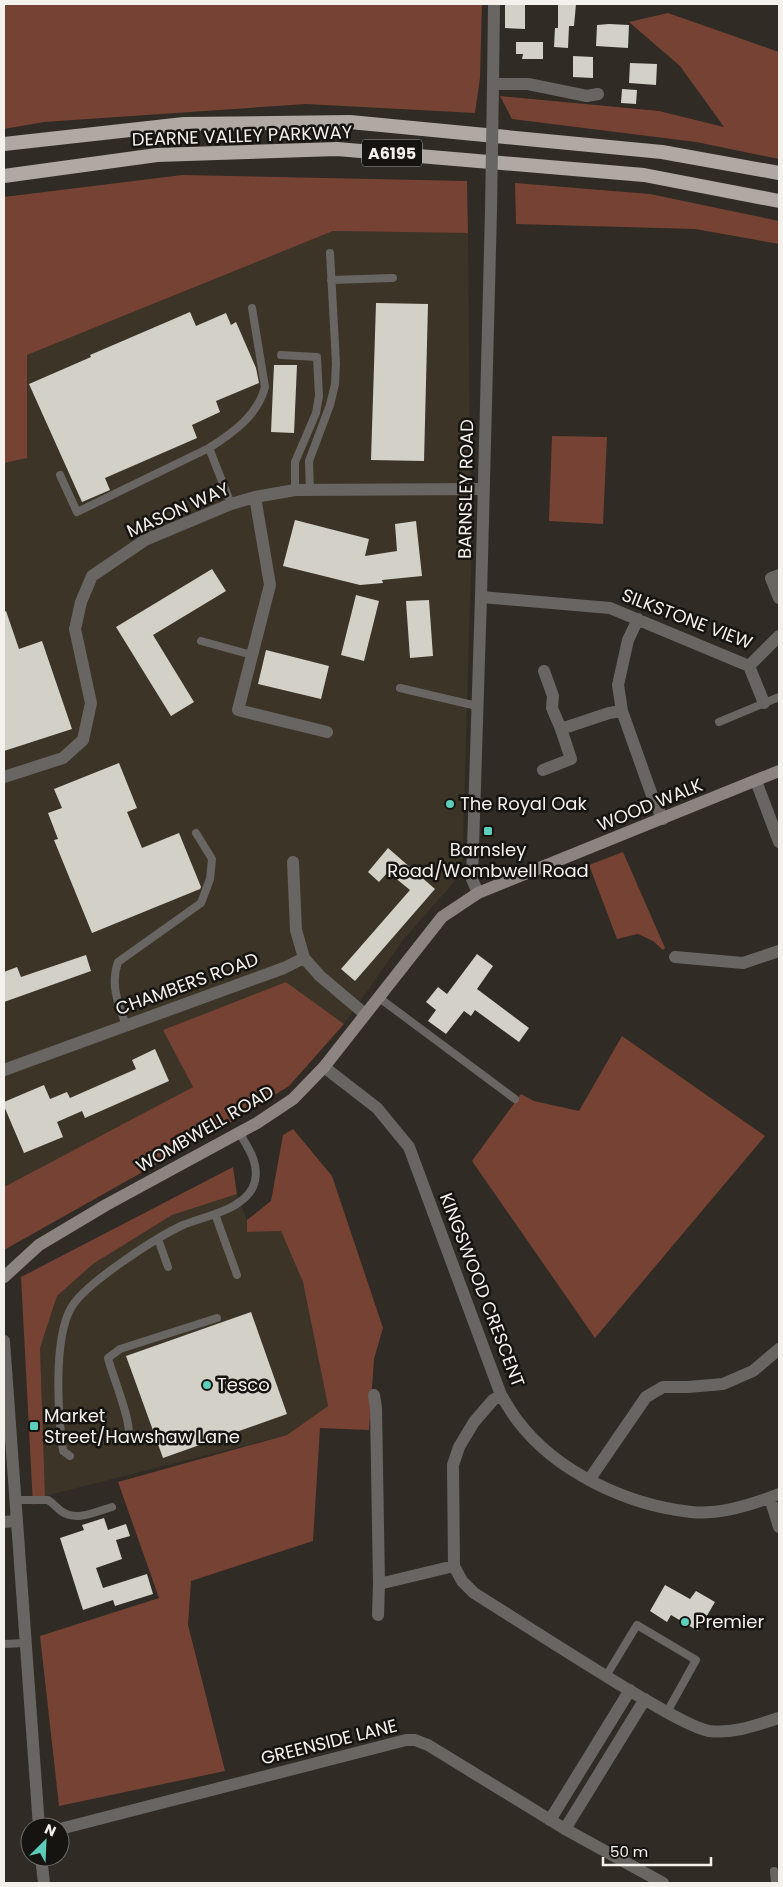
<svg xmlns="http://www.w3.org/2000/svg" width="783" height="1887" font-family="Poppins,sans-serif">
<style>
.built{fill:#3d3428}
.green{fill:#754233}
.building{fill:#d3d1c7}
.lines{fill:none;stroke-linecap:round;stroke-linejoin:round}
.service{stroke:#696562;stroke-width:8}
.minor{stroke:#696562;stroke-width:12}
.tertiary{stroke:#696562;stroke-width:12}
.secondary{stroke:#8b8480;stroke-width:12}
.trunk{stroke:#b0a8a2;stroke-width:14}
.tertiary-bridge{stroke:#696562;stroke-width:12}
.poi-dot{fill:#5dceb9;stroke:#161411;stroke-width:2}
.labels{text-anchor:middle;stroke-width:5;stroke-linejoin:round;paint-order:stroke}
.shield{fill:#161411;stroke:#b1afaa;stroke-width:1}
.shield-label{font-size:16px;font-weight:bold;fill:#f4f1ec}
.street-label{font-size:18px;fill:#f4f1ec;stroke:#161411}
.poi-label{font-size:18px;fill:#f4f1ec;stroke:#161411;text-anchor:start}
</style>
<rect width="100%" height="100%" fill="#302b24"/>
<!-- built -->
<path class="built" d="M333,231L468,233L471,567L462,873L403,940L344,1024L286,982L164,1030L193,1087L4,1187V463L27,457V355Z
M237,1194L247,1220V1232L281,1231L303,1282L328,1406L287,1435L45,1496L40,1348L57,1296L93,1264L172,1215Z"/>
<!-- green -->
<path class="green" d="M4,4H482L480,78L475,113L306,104L44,122L4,129Z
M668,13L779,52V159L696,142L512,119L500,96L659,111L724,127L680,66L629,22Z
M182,175L467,181L468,233L333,231L27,355V458L4,463V197Z
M515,183L650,194L779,221V244L695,229L516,224Z
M552,436L607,437L603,524L549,521Z
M623,852L665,948L663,950L653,941L638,934L617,939L589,865Z
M286,982L344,1024L289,1086L228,1124L4,1250V1187L193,1087L163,1030Z
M622,1036L765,1136L595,1338L472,1161L521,1094L534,1101L579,1111Z
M293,1129L332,1176L383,1328L374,1359L369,1430L320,1428L313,1541L191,1581L188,1625L225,1771L59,1806L40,1636L159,1598L118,1482L287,1435L328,1406L303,1282L281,1231L247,1232V1220L271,1201L283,1135Z
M233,1167L237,1194L172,1215L93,1264L57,1296L40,1348L45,1496L33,1505L21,1277Z"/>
<!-- building -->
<path class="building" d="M505,4H525V29L505,28Z
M558,4H576L574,26H569L568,48L554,47L555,28H558Z
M609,24L629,25L628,48L596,46L597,25Z
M516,42H543V59H522L523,54H516Z
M573,56L593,57V78L573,77Z
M630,63L657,64L656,85L629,83Z
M622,89L637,90L636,104L621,103Z
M376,303L428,304L424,461L371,460Z
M190,312L196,326L226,313L231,325L236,322L256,368L259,383L216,401L220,412L192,425L197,438L105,478L110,490L82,502L29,384L91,357L90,355Z
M274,365H297L294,433L271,432Z
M295,520L369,539L365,556L397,551L395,524L416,521L422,576L382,580L383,583L360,585L283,566Z
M212,569L226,591L153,635L194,702L171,716L116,627Z
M356,595L379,601L364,661L341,655Z
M429,600L433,656L410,658L406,601Z
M6,611L19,649L42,641L72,729L4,751V612Z
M266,650L329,666L321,699L258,684Z
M119,763L137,808L127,812L142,848L179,833L201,887L200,889L92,933L54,840L58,839L48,813L62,808L54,789Z
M388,848L435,889L355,981L341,969L410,890L388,872L379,882L368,872Z
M477,954L493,966L477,989L529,1028L519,1042L475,1010L471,1016L464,1011L446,1034L428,1021L436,1010L426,1002L438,987L447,994Z
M86,955L91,971L4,1002V972L17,967L21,977Z
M155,1049L169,1081L85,1118L82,1111L57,1122L63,1137L24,1153L4,1106V1102L44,1085L50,1099L67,1092L70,1098L136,1069L132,1060Z
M251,1312L287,1414L163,1458L126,1356Z
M104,1518L108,1530L126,1524L130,1536L116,1540L122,1559L96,1568L103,1588L147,1574L153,1594L115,1606L113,1600L83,1610L60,1538L84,1530L82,1525Z
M665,1585L690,1599L696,1591L715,1602L698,1631L671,1615L667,1622L650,1611Z"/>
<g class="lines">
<!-- service -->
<path class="service" d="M331,280L393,278
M281,355L317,357L319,396L316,413L295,462V490
M60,475L77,512L209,448
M310,490L309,461L330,405L335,384L336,363L330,253
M231,504L209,448C233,433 258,415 265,387L252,308
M201,641L252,655
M400,688L477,706
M719,722L779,697
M378,997L515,1099
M126,1025C118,1003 110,985 118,962L201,903L210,879L212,859L196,833
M215,1214L237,1275
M158,1239L168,1267
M128,1436C133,1424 112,1375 108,1358L120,1349L217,1318
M70,1456L63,1451C58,1415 53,1340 71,1308C84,1284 157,1237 183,1225C205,1216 249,1209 255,1181C259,1162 248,1148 239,1132
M15,1500H48C53,1503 56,1507 61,1511C76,1522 95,1512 112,1507
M4,1644L25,1643
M606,1676L637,1625L696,1660L667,1712
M774,1871L775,1883"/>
<!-- minor -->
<path class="minor" d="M493,84H528L587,96L598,94
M255,497L270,585L238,710L327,732
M779,575L771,578L779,598
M481,597L610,608L749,666L779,636
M638,619L628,640L618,685L622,711L654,801L663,819
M749,666L764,703
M561,729L609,713L622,711
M543,770L571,759L561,729L552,708L553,696L544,671
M4,777L63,758L83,740L91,703L75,629L81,602L92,576L145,540L231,504L255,497L295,490L483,489
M756,781L779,842
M293,862L296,930L304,958
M675,957L743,963L779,951
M324,1067L377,1108L409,1147L501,1395C506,1403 511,1412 517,1420C556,1472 627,1505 691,1512C718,1515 754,1504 779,1494
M4,1070L284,968L304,958L320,976L365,1014
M374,1395L376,1408L379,1584L454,1566
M501,1395L493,1400L474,1422L459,1447L453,1465L454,1566L462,1581L474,1593C528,1627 582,1662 637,1695C653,1704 691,1728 709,1731C734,1734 756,1725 779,1718
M589,1480L646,1397L663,1387H688L723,1384L753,1371L779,1349
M770,1498L779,1527
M4,1522L16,1521
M378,1615L379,1584
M550,1820L630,1690
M565,1829L645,1699"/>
<!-- tertiary -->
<path class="tertiary" d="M493,84L494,4
M478,893L472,879L481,597L491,211
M4,1341L39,1827
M60,1829L406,1740H415L428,1745L565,1829L663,1883
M41,1857L44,1883"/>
<!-- secondary -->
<path class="secondary" d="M4,1277L39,1245L106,1205L257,1123L293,1099L324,1067L442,917L478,893L779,771"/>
<!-- trunk -->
<path class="trunk" d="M4,144L184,124L350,122L662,152L779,173
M4,176L157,155L337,149L644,175L779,201"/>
<!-- tertiary-bridge -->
<path class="tertiary-bridge" d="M491,211L493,84"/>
</g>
<!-- markers -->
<g class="poi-dot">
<circle cx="450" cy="804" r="5"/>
<rect x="483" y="826" width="10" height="10" rx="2.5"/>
<circle cx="207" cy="1385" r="5"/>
<rect x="29" y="1421" width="10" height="10" rx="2.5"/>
<circle cx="685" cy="1622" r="5"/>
</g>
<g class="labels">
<!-- shield labels -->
<rect class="shield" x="362" y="139.5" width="60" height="27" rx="4"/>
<g class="shield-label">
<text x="392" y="159">A6195</text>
</g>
<!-- street labels -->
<g class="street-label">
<text transform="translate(242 136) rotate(-2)" y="6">DEARNE VALLEY PARKWAY</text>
<text transform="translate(466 489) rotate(-89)" y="6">BARNSLEY ROAD</text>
<text transform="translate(178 510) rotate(-24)" y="6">MASON WAY</text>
<text transform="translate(687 619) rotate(21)" y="6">SILKSTONE VIEW</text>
<text transform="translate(650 805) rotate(-22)" y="6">WOOD WALK</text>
<text transform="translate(187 984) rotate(-20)" y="6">CHAMBERS ROAD</text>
<text transform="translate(205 1129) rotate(-30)" y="6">WOMBWELL ROAD</text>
<text transform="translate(482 1290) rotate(69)" y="6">KINGSWOOD CRESCENT</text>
<text transform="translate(329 1742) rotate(-14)" y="6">GREENSIDE LANE</text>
</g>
<!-- poi labels -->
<g class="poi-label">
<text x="460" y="810">The Royal Oak</text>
<text x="488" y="856" text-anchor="middle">Barnsley<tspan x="488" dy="21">Road/Wombwell Road</tspan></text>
<text x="217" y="1391">Tesco</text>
<text x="44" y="1422">Market<tspan x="44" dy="21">Street/Hawshaw Lane</tspan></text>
<text x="695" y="1628">Premier</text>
</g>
</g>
<!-- border -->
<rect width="783" height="1887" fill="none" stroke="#f4f1ec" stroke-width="10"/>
<!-- north arrow -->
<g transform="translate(45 1842) rotate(24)"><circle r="24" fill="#161411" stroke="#6f6c69"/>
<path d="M0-4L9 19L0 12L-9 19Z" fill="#5dceb9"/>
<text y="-8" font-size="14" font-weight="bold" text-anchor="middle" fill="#f4f1ec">N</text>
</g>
<!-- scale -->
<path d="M603 1857v8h108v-8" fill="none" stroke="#f4f1ec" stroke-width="2.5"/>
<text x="610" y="1857" font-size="15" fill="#f4f1ec" stroke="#161411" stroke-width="4" paint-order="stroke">50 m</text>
</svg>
